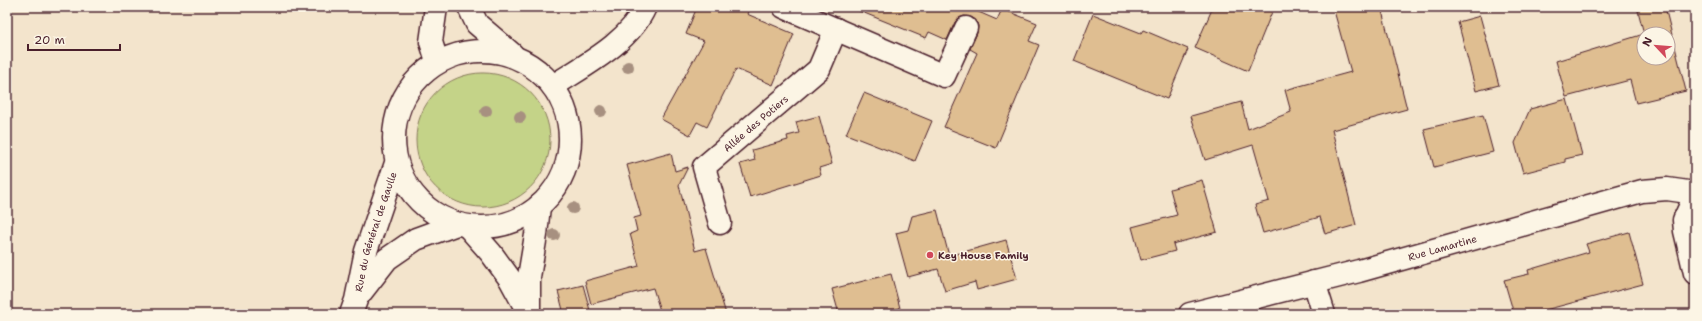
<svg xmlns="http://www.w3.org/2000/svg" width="1702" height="321" font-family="'Shantell Sans',sans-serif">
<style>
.green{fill:#c4d388;stroke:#87795a}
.building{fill:#dfbe91;stroke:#4a1f2b;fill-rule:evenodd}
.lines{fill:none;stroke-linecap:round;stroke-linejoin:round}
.minor-casing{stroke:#4a1f2b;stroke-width:25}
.minor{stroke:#fcf5e5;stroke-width:22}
.tree{fill:#a79080}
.poi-dot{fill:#d1495b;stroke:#fcf5e5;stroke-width:1.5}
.labels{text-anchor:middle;stroke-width:3;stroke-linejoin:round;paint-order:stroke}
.street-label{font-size:10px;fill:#4a1f2b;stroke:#fcf5e5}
.poi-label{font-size:10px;font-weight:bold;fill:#4a1f2b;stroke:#fcf5e5;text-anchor:start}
</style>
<rect width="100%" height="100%" fill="#f3e4cc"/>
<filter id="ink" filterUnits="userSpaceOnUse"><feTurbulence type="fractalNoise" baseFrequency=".025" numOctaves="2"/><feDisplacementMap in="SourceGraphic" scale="8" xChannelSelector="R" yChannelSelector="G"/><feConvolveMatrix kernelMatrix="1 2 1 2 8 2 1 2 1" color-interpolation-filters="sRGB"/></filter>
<g filter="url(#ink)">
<!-- green -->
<path class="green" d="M416 140a67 67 0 1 1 134 0a67 67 0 1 1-134 0Z"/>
<!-- building -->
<path class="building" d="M697,7H750L747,14L794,34L773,85L736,69L707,127L697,122L690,135L661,119L704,41L686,34Z
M852,7H967L997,20L1002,9L1037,23L1029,41L1039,45L996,148L944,127L977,53L970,49L977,33L978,26L976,20L971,17L964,16L959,18L955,22L947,40L929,32L926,38L852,8Z
M1213,7H1274L1248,71L1195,48Z
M1333,7H1381L1407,109L1332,130L1356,225L1325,234L1320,217L1263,233L1255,205L1269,201L1253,145L1205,160L1191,116L1241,102L1248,129L1291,112L1285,90L1351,72Z
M1637,7H1665L1686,91L1636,103L1630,80L1566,97L1556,61L1644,34ZM1644,34H1668V58H1644Z
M1093,14L1141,33L1143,30L1188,49L1167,99L1074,61Z
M1480,16L1499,85L1476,91L1458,22Z
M864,93L932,121L915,161L846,134Z
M1567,99L1582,155L1565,159V162L1523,173L1515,143L1530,109Z
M1483,115L1493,152L1434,167L1424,129Z
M819,116L832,164L819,168L821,175L750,197L740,164L755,160L752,150L788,140L787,136L799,133L796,122Z
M671,153L675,171L688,167L679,185L695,251L706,248L726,314H661L653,288L591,304L585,281L639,266L630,234L637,231L634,218L641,216L627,165Z
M1202,180L1217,232L1173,244L1175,251L1141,260L1132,227L1177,215L1170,189Z
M937,210L949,256L1006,240L1017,279L977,290L975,282L945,291L938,269L908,277L896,233L908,230L912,216Z
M1629,232L1643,284L1530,314H1514L1504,280L1529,274L1528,270L1589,252L1586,244Z
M891,274L900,308L875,314H839L832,289Z
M583,285L591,314H564L558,291Z"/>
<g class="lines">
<defs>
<g id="minor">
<path d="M436,7L431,42L437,61"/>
<path d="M469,7L477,24L512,54"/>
<path d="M784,7L944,76L966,28"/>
<circle cx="482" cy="139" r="88"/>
<path d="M553,86C585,65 629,43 645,7"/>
<path d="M1695,196L1684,220L1685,231L1695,273"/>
<path id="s1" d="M720,223L704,167L819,69L836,29"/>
<path d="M469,228L491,253L510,279L528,312"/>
<path d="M1314,282L1324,314"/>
<path d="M359,295L387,259L416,239L457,224"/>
<path id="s2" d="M351,314L356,300L366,251L396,163"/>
<path d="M529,314V277L536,235L539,206"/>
<path id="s3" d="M1190,314L1359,271L1642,191L1667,189L1695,193"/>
</g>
</defs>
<!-- minor casing -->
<use href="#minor" class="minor-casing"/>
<!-- minor -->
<use href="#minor" class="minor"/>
</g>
<!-- trees -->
<g class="tree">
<circle cx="628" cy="67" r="6"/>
<circle cx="486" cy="111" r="6"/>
<circle cx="601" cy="111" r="6"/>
<circle cx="520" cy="117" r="6"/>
<circle cx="573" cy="208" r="6"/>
<circle cx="554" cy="235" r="6"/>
</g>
</g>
<!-- markers -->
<circle class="poi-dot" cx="930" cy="255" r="4"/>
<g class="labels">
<!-- street labels -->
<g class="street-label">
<text dy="4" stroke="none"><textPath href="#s1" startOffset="126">Allée des Potiers</textPath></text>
<text dy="4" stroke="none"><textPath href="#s2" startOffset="86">Rue du Général de Gaulle</textPath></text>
<text dy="4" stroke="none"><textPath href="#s3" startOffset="261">Rue Lamartine</textPath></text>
</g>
<!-- poi labels -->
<g class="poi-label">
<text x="938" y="259">Key House Family</text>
</g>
</g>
<!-- margin -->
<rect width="1702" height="321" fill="none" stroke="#fcf5e5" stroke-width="24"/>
<rect x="12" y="12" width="1678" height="297" fill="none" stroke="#4a1f2b" stroke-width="1.5" filter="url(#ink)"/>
<!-- north arrow -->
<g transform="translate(1656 46) rotate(296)"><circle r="19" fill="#fcf5e5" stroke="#b59f9b"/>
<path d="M0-3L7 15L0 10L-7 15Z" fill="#d1495b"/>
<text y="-6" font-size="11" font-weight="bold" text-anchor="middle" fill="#4a1f2b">N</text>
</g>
<!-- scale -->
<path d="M28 44v6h92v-6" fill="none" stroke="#4a1f2b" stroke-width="2"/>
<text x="34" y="44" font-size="12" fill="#4a1f2b" stroke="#fcf5e5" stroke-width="3" paint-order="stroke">20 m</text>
</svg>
